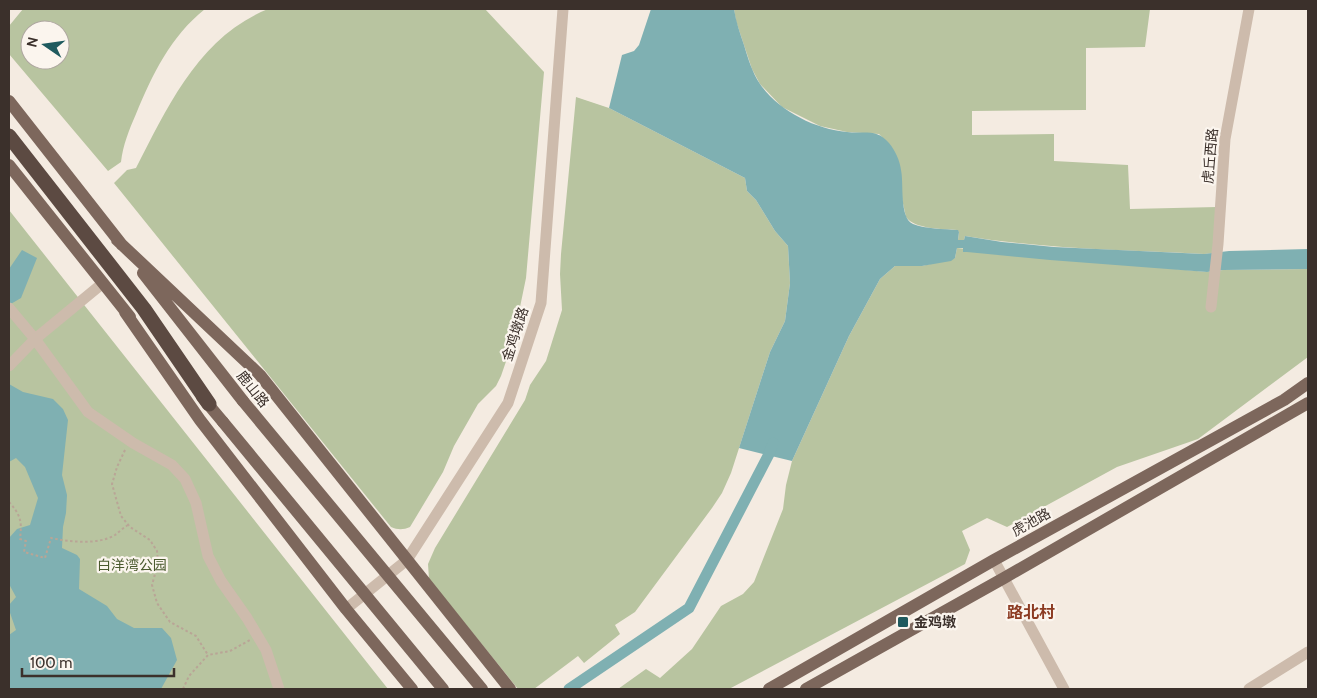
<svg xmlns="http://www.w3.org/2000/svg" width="1317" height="698" font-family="Cabin,'Noto Sans SC',sans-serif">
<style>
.green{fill:#b8c4a0;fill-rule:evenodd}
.water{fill:#7fb0b2}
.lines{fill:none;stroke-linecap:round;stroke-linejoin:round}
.canal{stroke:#7fb0b2;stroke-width:11}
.path{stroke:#b9a596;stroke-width:2;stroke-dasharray:2.5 2.5;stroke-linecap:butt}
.minor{stroke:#cdbbac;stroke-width:11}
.major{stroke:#7d675c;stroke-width:12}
.highway{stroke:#5c4a42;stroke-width:15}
.major-bridge{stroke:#7d675c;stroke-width:12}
.poi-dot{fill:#1f5a5e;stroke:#fbf5ee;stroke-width:2}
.labels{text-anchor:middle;stroke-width:4.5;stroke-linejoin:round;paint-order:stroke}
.street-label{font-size:14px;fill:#3b302b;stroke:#fbf5ee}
.park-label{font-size:14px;fill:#4a5a2e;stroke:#fbf5ee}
.poi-label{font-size:14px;font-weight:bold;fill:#3b302b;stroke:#fbf5ee;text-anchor:start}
.quarter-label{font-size:16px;font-weight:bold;fill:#8c3b22;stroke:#fbf5ee}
</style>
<rect width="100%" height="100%" fill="#f4ebe1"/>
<!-- green -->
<path class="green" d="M23,9H205C171,36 152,75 136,114C129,130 123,145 121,162L108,171L9,54V26ZM30,30H60V60H30Z
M268,9H485L544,72L526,278L513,341L501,376L496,386L478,404L454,446L443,472L410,527C403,530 398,530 391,527L114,183L127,170L136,168C168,106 199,37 268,9Z
M734,9H1150L1145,47L1086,48V110L972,111V135L1054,134V161L1128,165L1130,209L1217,207L1215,253L1204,254C1124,250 1044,249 965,236L964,240H958L959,232L957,230C943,229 914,229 906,217L890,145L879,134L847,132L820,126L782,107L760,84L752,69L736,21Z
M576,97L609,108L745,178L747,191L756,200L775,231L788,246L790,283L785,321L770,352L731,473L722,493L712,508L635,612L615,625L620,634L584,663L578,656L534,689H518L429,579L428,564L435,548L525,400L530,385L546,361L562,310L560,274L561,254Z
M9,210L388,689H9Z
M957,248L1207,272L1223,270L1308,269V357L1198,439L1117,467L1007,527L987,518L962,531L970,550L965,564L729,689H618L646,669L660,678L692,649L721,606L743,594L754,582L783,509L786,485L792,461L849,336L880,279L895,266H922L955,258Z"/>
<!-- water -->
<path class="water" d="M651,9H734C736,22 740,33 744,45C748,58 752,72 760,84C779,111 815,129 847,132C864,134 877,128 889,143C895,150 900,161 901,170C904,183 899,218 913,224C926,229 943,229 958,230L959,232L958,240H964L965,236L1002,242L1054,247L1204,254L1229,251L1308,249V269L1223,270L1207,272L1050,260L967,252H963V248H957L955,258L951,261L922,266H895L880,279L849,336L792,461L739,448L770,352L785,321L790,283L788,246L775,231L756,200L747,191L745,178L609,108L622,55L634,51L639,45Z
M22,250L37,258L21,298L9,305V269Z
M9,384L23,392L53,399L63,409L68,420L62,475L67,495L66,513L63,527L62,548L77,555L80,559L79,589L107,606L117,619L134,628H162L171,638L177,660L161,689H9V635L16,630L9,610V605L16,597L9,584V538L17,529L30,525L38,498L25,467L16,458L9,462Z"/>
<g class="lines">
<!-- canal -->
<path class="canal" d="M569,689L689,608L769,454L773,443"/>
<!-- path -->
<path class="path" d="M125,450L117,467L112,484L121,516L130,527L150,540L157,551L158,563L152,585L157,603L170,622L196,636L208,655
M9,502C21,515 22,522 20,539L26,541L24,552L45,558L51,538C69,542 99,545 115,535C119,532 123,528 128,525
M183,689L189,676L208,655L230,651L250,640"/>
<!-- minor -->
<path class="minor" d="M1211,307L1218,244L1225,139L1249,9
M9,308L35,339L88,412L133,443L172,465L185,479L196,503L208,556L221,581L247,618L266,650L279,689
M9,366L35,339L103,283
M994,560L1064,689
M346,609L407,560L508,403L541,303L563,9
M1249,689L1308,652"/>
<!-- major -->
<path class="major" d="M9,101L122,245
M9,165L130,317
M117,240L260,375L510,689
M143,273L243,401
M125,312L200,420L346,609L412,689
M202,397L223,422
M769,689L994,560L1284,400L1308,383
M806,689L1004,578L1308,403"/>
<!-- highway -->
<path class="highway" d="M9,136L144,309L209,404"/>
<!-- major-bridge -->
<path class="major-bridge" d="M243,401L482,689
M223,422L443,689"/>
</g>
<!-- markers -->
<rect class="poi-dot" x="897" y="616" width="12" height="12" rx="2.5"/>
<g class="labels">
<!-- street labels -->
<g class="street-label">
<text transform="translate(1210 156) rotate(-85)" y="5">虎丘西路</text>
<text transform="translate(515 334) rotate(-72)" y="5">金鸡墩路</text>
<text transform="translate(253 389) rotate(51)" y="5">鹿山路</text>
<text transform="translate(1031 522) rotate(-29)" y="5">虎池路</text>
</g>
<!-- park labels -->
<g class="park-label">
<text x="132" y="570">白洋湾公园</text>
</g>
<!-- poi labels -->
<g class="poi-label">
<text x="914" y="627">金鸡墩</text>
</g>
<!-- quarter labels -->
<g class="quarter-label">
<text x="1031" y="618">路北村</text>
</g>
</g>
<!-- border -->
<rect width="1317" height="698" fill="none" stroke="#3b302b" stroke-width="20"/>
<!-- north arrow -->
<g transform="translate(45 45) rotate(283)"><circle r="24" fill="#fbf5ee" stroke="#aea6a0"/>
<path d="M0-4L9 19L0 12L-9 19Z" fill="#1f5a5e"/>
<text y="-8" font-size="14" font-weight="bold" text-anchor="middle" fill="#3b302b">N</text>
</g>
<!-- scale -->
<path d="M22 668v8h152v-8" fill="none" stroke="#3b302b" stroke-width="2.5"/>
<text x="30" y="668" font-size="15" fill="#3b302b" stroke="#fbf5ee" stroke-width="4" paint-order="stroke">100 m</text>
</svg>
